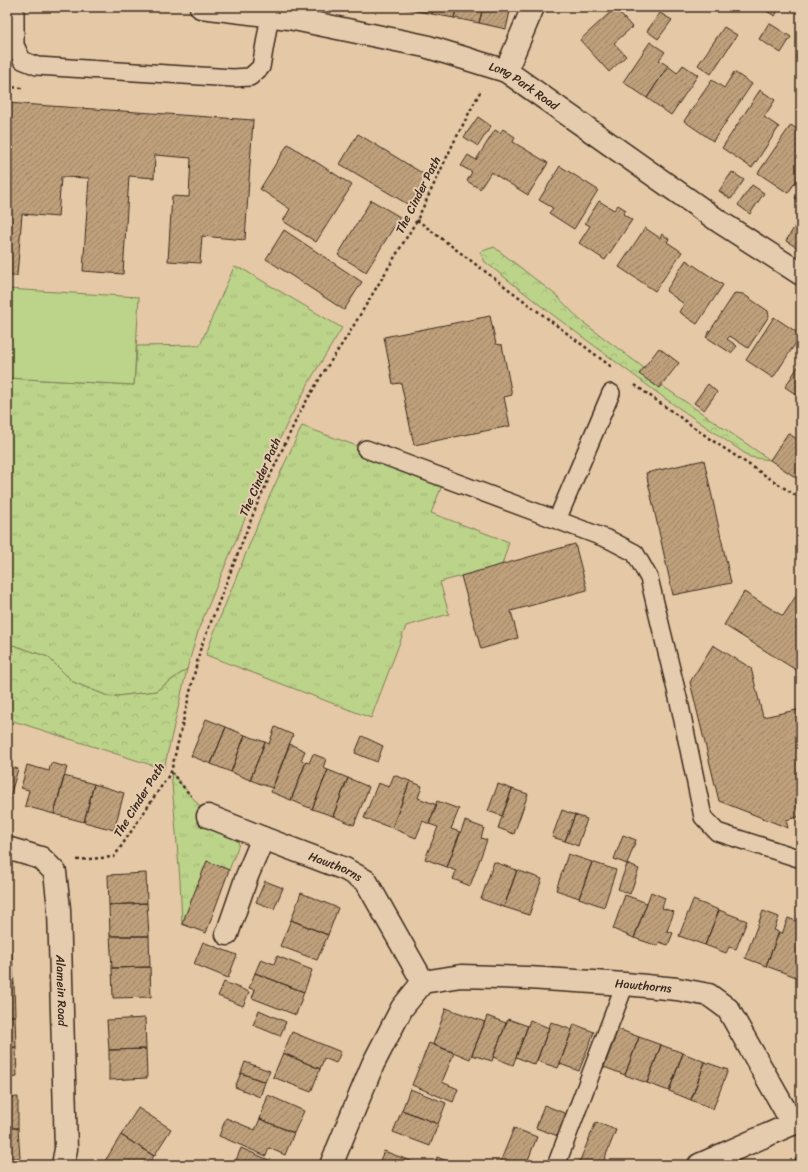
<svg xmlns="http://www.w3.org/2000/svg" width="808" height="1172" font-family="Sriracha,sans-serif">
<style>
.grass{fill:url(#grass-tufts);stroke:#7c7e54}
.forest{fill:url(#forest-crowns);stroke:#7c7e54}
.pitch{fill:#bcd38a;stroke:#7c7e54}
.building{fill:url(#building-hatch);stroke:#3b2a1e}
.lines{fill:none;stroke-linecap:round;stroke-linejoin:round}
.lane-casing{stroke:#3b2a1e;stroke-width:20}
.street-casing{stroke:#3b2a1e;stroke-width:25}
.path{stroke:#3b2a1e;stroke-width:2.5;stroke-dasharray:3 3;stroke-linecap:butt}
.lane{stroke:#e6ccae;stroke-width:17}
.street{stroke:#e6ccae;stroke-width:22}
.labels{text-anchor:middle;stroke-width:4;stroke-linejoin:round;paint-order:stroke}
.street-label{font-size:12px;fill:#3b2a1e;stroke:#e6ccae}
</style>
<defs>
<pattern id="grass-tufts" width="24" height="20" patternUnits="userSpaceOnUse"><rect width="24" height="20" fill="#bcd38a"/><path d="M3 7l-1-3M5 7V3M7 7l1-3M15 17l-1-3M17 17v-4M19 17l1-3" fill="none" stroke="#a2b577"/></pattern>
<pattern id="forest-crowns" width="20" height="18" patternUnits="userSpaceOnUse"><rect width="20" height="18" fill="#bcd38a"/><path d="M2 6a3 3 0 1 1 6 0M12 15a3 3 0 1 1 6 0" fill="none" stroke="#a2b577"/></pattern>
<pattern id="building-hatch" width="6" height="6" patternUnits="userSpaceOnUse"><rect width="6" height="6" fill="#bfa07b"/><path d="M-1 1l2-2M0 6l6-6M5 7l2-2" fill="none" stroke="#9c8364"/></pattern>
</defs>
<rect width="100%" height="100%" fill="#e5c9a6"/>
<filter id="ink" filterUnits="userSpaceOnUse"><feTurbulence type="fractalNoise" baseFrequency=".025" numOctaves="2"/><feDisplacementMap in="SourceGraphic" scale="8" xChannelSelector="R" yChannelSelector="G"/><feConvolveMatrix kernelMatrix="1 2 1 2 8 2 1 2 1" color-interpolation-filters="sRGB"/></filter>
<g filter="url(#ink)">
<!-- grass -->
<path class="grass" d="M234,267L244,270L342,328L312,377L289,420L270,459L199,628L187,669L156,691L110,697L73,682L48,657L7,643V378L134,385L137,346L200,345Z
M302,426L445,478L431,513L509,542L502,565L440,582L449,614L406,626L371,718L206,655L213,635L265,506Z
M171,772L208,816L230,825L239,844L229,870L207,861L182,924L180,880Z"/>
<!-- forest -->
<path class="forest" d="M494,247L557,296L580,320L644,368L640,374L659,388L661,385L770,460L750,457L663,397L545,309L485,262L480,252Z
M7,643L48,657L73,682L110,697L156,691L187,669L164,769L7,719Z"/>
<!-- pitch -->
<path class="pitch" d="M7,289L139,297L134,385L7,378Z"/>
<!-- building -->
<path class="building" d="M393,7H408V9Z
M408,7H433L432,14L408,9Z
M433,7H457L454,18L432,14Z
M457,7H483L479,23L454,18Z
M483,7H511L506,29L479,23Z
M765,7H780L775,16L763,9Z
M615,8L632,27L614,43L626,56L609,72L580,40Z
M660,13L672,20L658,39L647,31Z
M769,23L791,37L781,53L759,39Z
M724,27L737,35L711,74L698,65Z
M650,42L665,52L659,60L668,66L647,98L623,82Z
M683,65L698,75L671,115L647,98L668,66L677,73Z
M801,69V79L797,77Z
M734,72L752,84L713,141L684,121L712,80L724,88Z
M760,90L775,100L764,117L779,127L752,168L722,148Z
M7,103L253,120L245,240L202,236L200,263L168,261L172,196L189,197L191,158L155,155L154,178L129,176L123,274L83,271L89,178L61,177L58,217L22,214L17,276H7Z
M478,117L491,126L478,146L464,137Z
M791,125L801,132V174L788,193L758,173Z
M503,129L515,137L513,142L548,163L528,195L491,172L480,189L467,181L472,172L461,166L468,155L476,160L495,130L500,133Z
M358,134L427,176L409,205L340,164Z
M288,144L352,185L316,242L283,221L290,209L260,189Z
M560,166L598,190L574,229L549,213L553,208L539,200Z
M732,172L744,180L731,199L719,191Z
M752,185L764,193L750,214L738,205Z
M801,189V202L795,198Z
M371,200L400,217L366,272L338,255Z
M599,201L614,210L618,205L626,210L623,214L632,220L605,260L579,243L590,226L585,223Z
M801,216V250L786,241Z
M645,228L660,238L662,234L669,239L667,242L682,252L655,291L619,267Z
M284,230L362,282L344,310L266,259Z
M686,260L723,285L697,324L679,312L684,304L666,291Z
M735,293L743,294L768,311L769,316L748,348L730,336L727,339L737,346L731,353L706,337Z
M490,316L496,344L502,345L512,395L504,397L510,426L414,445L401,383L393,384L384,337Z
M774,317L801,335L773,378L746,360Z
M659,348L679,363L659,388L639,374Z
M801,362V391L800,390L797,395L785,387Z
M708,384L717,392L704,410L694,403Z
M788,433L801,442V473L798,479L770,460Z
M704,460L731,583L673,595L646,473Z
M575,544L587,590L511,611L518,638L481,649L461,576Z
M801,588V673L724,625L744,592L783,616Z
M713,645L751,668L763,717L801,709V816L786,820L788,828L719,801L690,682Z
M206,719L226,727L211,764L191,756Z
M226,727L245,735L231,772L211,764Z
M275,727L293,735L272,788L250,780L265,742L269,744Z
M245,735L265,742L250,780L231,772Z
M362,736L383,746L377,762L355,753Z
M290,744L305,751L301,760L306,762L291,800L271,792Z
M313,754L326,759L323,768L328,770L312,809L291,800L306,762L309,763Z
M51,763L67,767L54,814L25,806L29,790L21,788L27,765L49,771Z
M7,766L18,769L7,807Z
M328,770L348,778L333,816L312,809Z
M394,775L410,781L392,828L364,818L378,783L389,787Z
M64,776L94,784L84,822L54,814Z
M348,778L369,787L354,825L333,816Z
M410,781L422,786L418,798L437,805L429,824L423,821L416,838L392,828Z
M94,784L124,793L114,830L84,822Z
M498,784L512,789L502,816L488,811Z
M512,789L528,794L514,834L498,828Z
M437,801L459,809L451,829L460,832L447,867L425,859L438,827L429,824Z
M562,810L575,815L565,841L552,837Z
M575,815L587,819L578,846L565,841Z
M465,821L484,828L481,838L487,840L470,886L453,879L456,871L447,867Z
M623,835L636,840L627,864L614,859Z
M568,854L592,862L579,898L556,890Z
M207,861L229,870L206,933L182,924Z
M494,862L517,870L504,907L481,899Z
M592,862L616,870L604,907L579,898Z
M627,864L639,869L630,894L618,889Z
M517,870L542,879L529,915L504,907Z
M146,873L147,903L109,905L108,875Z
M265,881L283,888L274,909L256,902Z
M651,892L665,898L662,908L674,912L667,931L673,933L668,945L659,942L658,946L634,938Z
M301,893L338,908L328,935L291,920Z
M625,895L647,903L634,938L613,929Z
M693,900L719,910L705,945L679,936Z
M147,903L149,936H110L109,905Z
M719,910L747,921L736,949L729,947L726,953L705,945Z
M763,911L779,917L774,930L779,932L766,966L745,958Z
M788,918L801,923V974L799,978L766,966L779,932L782,934Z
M291,920L328,935L317,960L280,946Z
M110,936H149L150,967L112,968Z
M203,942L237,955L228,978L194,964Z
M7,953H12L14,984H7Z
M277,956L312,970L304,992L255,973L261,959L274,964Z
M150,967L151,997L113,998L112,968Z
M255,973L304,992L296,1015L252,998L255,990L249,988Z
M224,982L249,992L243,1006L218,996Z
M7,984H14L15,1016H7Z
M446,1008L485,1022L470,1059L433,1044Z
M259,1010L286,1022L280,1036L253,1025Z
M7,1016H15L16,1047L7,1048Z
M487,1016L506,1023L492,1061L472,1055Z
M145,1018L146,1049L109,1050L107,1020Z
M508,1019L528,1026L513,1065L493,1057Z
M530,1020L549,1028L535,1065L516,1057Z
M551,1022L572,1030L558,1068L537,1061Z
M574,1024L594,1032L579,1071L560,1064Z
M618,1029L639,1037L625,1075L604,1067Z
M292,1032L341,1052L336,1063L324,1058L320,1069L283,1053Z
M639,1037L661,1045L647,1083L625,1075Z
M429,1043L454,1053L442,1082L458,1089L453,1102L412,1085Z
M661,1045L683,1053L669,1091L647,1083Z
M16,1047L17,1077L7,1078V1048Z
M146,1049L147,1078L109,1080V1050Z
M283,1053L320,1069L311,1092L273,1077Z
M683,1053L705,1062L691,1100L669,1091Z
M245,1062L270,1071L265,1082L241,1073Z
M705,1062L728,1070L713,1109L691,1100Z
M241,1073L265,1082L260,1097L235,1087Z
M410,1089L446,1103L438,1124L402,1110Z
M268,1095L304,1111L294,1133L260,1119Z
M18,1097V1128H7V1098Z
M544,1105L567,1114L558,1136L536,1128Z
M138,1108L171,1129L154,1156L121,1135Z
M402,1110L438,1124L430,1146L393,1132Z
M226,1118L255,1130L260,1119L294,1133L285,1155L269,1148L266,1156L219,1136Z
M596,1122L616,1130L602,1165H578Z
M7,1128H18L20,1158H7Z
M514,1128L537,1137L526,1165H499Z
M121,1135L154,1156L147,1165H110L105,1161Z
M241,1148L278,1164V1165H234Z
M384,1151L421,1165H378Z
M437,1157L457,1165H434Z
M105,1161L110,1165H102Z"/>
<g class="lines">
<defs>
<path id="lane" d="M15,7V45L22,60L37,66L233,78L250,77L261,67L270,15
M366,449L557,520L610,540L635,553L649,578L680,706L703,817L717,832L801,859
M557,520L611,393
M557,1163L625,984"/>
<g id="street">
<path id="s1" d="M201,7L289,18L425,46L506,71L720,222L801,274"/>
<path d="M506,71L533,7"/>
<path id="s2" d="M208,816L263,838L345,869L366,881L423,982"/>
<path id="s3" d="M7,848L41,858L55,872L59,909L66,1149L63,1165"/>
<path d="M227,934L247,876L263,838"/>
<path id="s4" d="M331,1165L373,1064L402,1008L423,982L461,976L528,978L625,984L677,989L709,995L728,1009L793,1124"/>
<path d="M699,1165L801,1120"/>
</g>
</defs>
<!-- lane casing -->
<use href="#lane" class="lane-casing"/>
<!-- street casing -->
<use href="#street" class="street-casing"/>
<!-- path -->
<path class="path" d="M7,87L23,88
M417,220L613,368
M635,385L716,443L801,499
M171,772L191,796
M77,860L114,857L171,772L200,650L258,502L290,433L300,412L323,373L348,335L417,220L454,142L480,92
M791,1165L801,1154"/>
<!-- lane -->
<use href="#lane" class="lane"/>
<!-- street -->
<use href="#street" class="street"/>
</g>
</g>
<g class="labels">
<!-- street labels -->
<g class="street-label">
<text dy="4" stroke="none"><textPath href="#s1" startOffset="335">Long Park Road</textPath></text>
<text transform="translate(418 195) rotate(-63)" y="4">The Cinder Path</text>
<text transform="translate(260 477) rotate(-66)" y="4">The Cinder Path</text>
<text transform="translate(139 800) rotate(-58)" y="4">The Cinder Path</text>
<text dy="4" stroke="none"><textPath href="#s2" startOffset="137">Hawthorns</textPath></text>
<text dy="4" stroke="none"><textPath href="#s4" startOffset="427">Hawthorns</textPath></text>
<text dy="4" stroke="none"><textPath href="#s3" startOffset="174">Alamein Road</textPath></text>
</g>
</g>
<!-- margin -->
<rect width="808" height="1172" fill="none" stroke="#e6ccae" stroke-width="24"/>
<rect x="12" y="12" width="784" height="1148" fill="none" stroke="#3b2a1e" stroke-width="1.5" filter="url(#ink)"/>
</svg>
